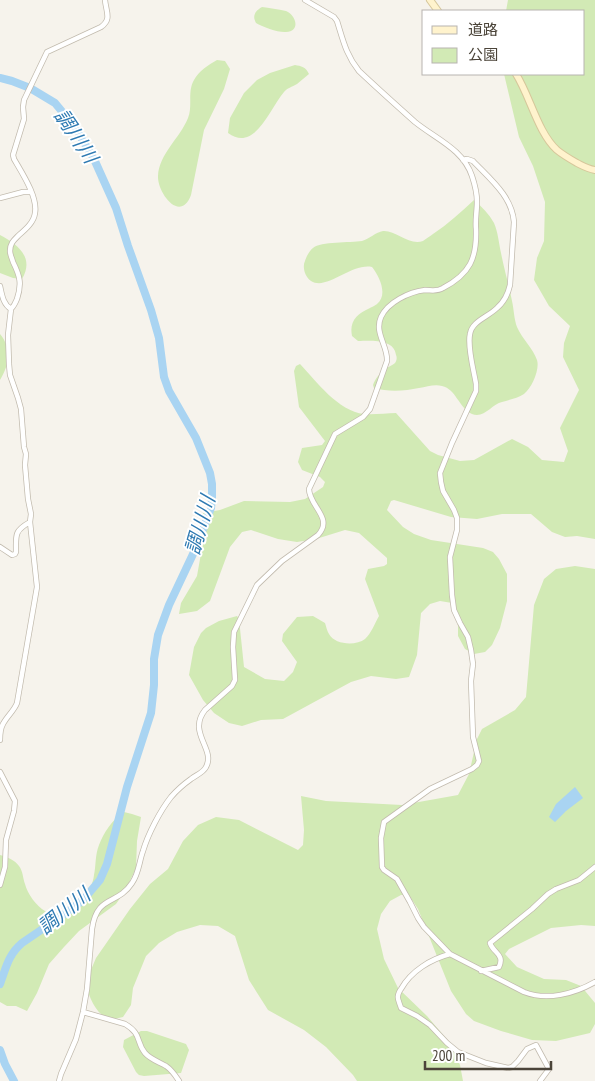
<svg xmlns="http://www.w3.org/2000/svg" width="595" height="1081" font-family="'PT Sans Narrow','Noto Sans JP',sans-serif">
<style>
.green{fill:#d2eab5}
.water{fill:#a9d4f2}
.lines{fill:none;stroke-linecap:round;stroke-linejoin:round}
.river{stroke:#a9d4f2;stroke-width:8}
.street-casing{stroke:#c2bbae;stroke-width:6}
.secondary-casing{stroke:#d6c79b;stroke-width:8}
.street{stroke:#fff;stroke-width:4.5}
.secondary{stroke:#fff3cd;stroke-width:6}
.labels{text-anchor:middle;stroke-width:4;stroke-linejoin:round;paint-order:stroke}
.water-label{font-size:20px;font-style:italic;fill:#2e7ab2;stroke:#fff}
</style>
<rect width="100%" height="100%" fill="#f6f3ec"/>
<!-- green -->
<path class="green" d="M508,0H595V539L577,536L565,537L552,532L531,514H502L477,519L451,517L394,500L391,501L387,510L403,527L414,534L431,540L483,548L493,552L499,559L507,574V601L500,628L492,645L485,652L474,654L465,649L458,636V613L452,603L440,601L430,604L421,613L417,655L409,677L396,679L371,676L351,682L283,719L261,720L242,726L229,723L214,713L203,700L189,675L194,647L201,633L206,628L219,621L237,616L239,619L244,667L265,679L284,681L293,672L297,662L282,641L283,634L297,617L313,616L325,623C326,626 327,631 329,634C335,645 356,646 365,639C371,634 375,623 379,616L365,579L368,569L384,566L387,564V558L359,533L345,530L316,539L297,542L278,539L251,530L242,532L230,547L210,601L197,611L179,614L181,603L197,576L202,548L203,513L220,510L244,501L290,502L305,499L323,487L325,482L320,477L302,470L298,462L302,448L322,445L325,441L299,407L294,371L296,366L300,364C317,382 338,411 364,414C374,415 386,413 396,413L430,451L438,455L460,461L474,460L512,439L528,447L542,460L564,462L568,451L560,428L579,390L563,357L564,343L570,326L549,306L534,280L537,258L544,241L545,202L533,166L519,137L504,74H584V11H506Z
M262,7C269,8 278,9 286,11C296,15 301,31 286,32C279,33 263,27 256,23C252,16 255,11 262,7Z
M217,60L225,61L230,69L224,89L204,130L191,195C180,224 157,192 158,176C159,154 180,138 188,118C193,106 187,92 194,80C199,71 208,65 217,60Z
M295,65C301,66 306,67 309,74C305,77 301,81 297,84C292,87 287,88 284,92C270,108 255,153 228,133L230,118L244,93L257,80L270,73Z
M474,200C482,207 489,214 494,223C498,232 499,244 501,253C504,269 509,285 512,301C514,310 514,319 517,327C522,339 533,348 537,360C540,369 532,388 524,394C518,398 509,400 502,402C492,404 484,419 472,414C459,408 456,389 442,386C434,384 427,387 419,388C405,391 388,392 374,388L373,385C375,379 380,373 385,369C388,367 393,365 395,363C397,360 397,357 396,355C394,338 369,341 358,341L352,336C349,321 357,314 370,308C370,308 376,305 377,304C388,295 380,277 372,267C351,263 327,291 311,281C305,277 302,267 305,261C306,257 310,250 313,248C321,241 350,243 362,241C369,239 376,232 383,231C396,230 409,246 423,241C426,239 430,236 433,234C448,224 461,212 474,200Z
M0,235C17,244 35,257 22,279L13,278L0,273Z
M0,334C12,348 9,366 0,380Z
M575,566L595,569V926L581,925L551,928L509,949L505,954L517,967L544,979L566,980L581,986L595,1003V1024L590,1033L556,1041L532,1040L501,1031L474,1021L466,1014L451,991L418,909L409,895H401L390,901L381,914L377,929L384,959L398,988L427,1016L450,1043L460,1065L463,1081H357L353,1075L326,1047L304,1030L268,1010L249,980L235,936L218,926L200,925L177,932L159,943L146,956L133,988L131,1005L123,1017L110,1020C95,1013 91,1000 85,984L96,958L130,909L150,884L168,869L183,841L198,825L216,817L239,820L298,850L303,845L304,830L301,796L326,801L402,805L458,795L469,774L477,739L482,729L515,710L526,697L534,605L544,579L556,569Z
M124,812L132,814L141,817L137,841L136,868L125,891L116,904L79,931L64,947L49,964L37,993L27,1011L16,1006H7L0,1002V855C7,857 15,860 19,866C23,871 23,879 25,884C27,893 37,907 45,911C51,914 58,913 64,911C79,906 92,892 94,875C96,865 95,855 99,845C104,832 112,820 124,812Z
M141,1031H147L186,1044L189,1050L181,1073L144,1076L139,1075L136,1072L123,1047L124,1040Z"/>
<!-- water -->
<path class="water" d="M575,787L583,798L566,811L555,822L549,817L556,804Z"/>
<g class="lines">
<!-- river -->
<path class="river" d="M0,78L12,81L30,88L55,103L74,126L94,159L116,208L128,246L151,310L159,338L164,377L169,391L196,438L210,473L212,484V498L211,508L207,519L194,552L169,605L158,635L154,659V685L151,713L127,787L107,864L100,880L83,900L66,913L22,943C8,955 6,968 0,984
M0,1050L5,1064L14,1081"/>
<defs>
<path id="street" d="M463,160L467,159L473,161C489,178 512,196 514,222L510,285C508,294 504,302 497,308C488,317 472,321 470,334C467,347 474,371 476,384V391L452,443L440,473L441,482L443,491L454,510L457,518V530L450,557L452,595L454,610L460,623L468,637L471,650L473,664L471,681L473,737L479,761L477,765L472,769L430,789L384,822L381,838L382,867L384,870L397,879L410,902L418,918L424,927L450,954L524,992C547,1001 574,994 595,982
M0,198L23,192H31
M0,286C2,295 3,304 11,309
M0,547L12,555L15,554L16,552C16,535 14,531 30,522
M0,740C0,735 0,729 3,724C7,716 14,711 17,703L37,587L30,522L31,514L28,499L25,465L26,454L24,447L21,409L18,398L10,375L9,364L8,335L11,309C14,306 15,304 17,299C22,284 20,276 13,262C12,258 10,255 10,251C10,243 14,240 19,235C26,229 34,222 35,213C38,197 22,173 14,159L13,155L24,119L23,107L24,100L47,52L101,27C112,19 106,12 105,0
M0,772L15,801L14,811L6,840L5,867L0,885
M450,954C431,959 411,971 401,989C400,990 398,994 398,996C397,999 400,1004 401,1008L417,1016L430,1025L447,1043L458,1052L486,1063L508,1068L512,1067L518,1061L527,1049L536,1045L549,1069L540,1081
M481,971L499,967C505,954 493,953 490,943L532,909L548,894L556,889L579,880L595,867
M83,1012L125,1024C142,1034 136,1042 145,1053C150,1059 159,1062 166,1066C172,1070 175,1075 179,1081
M59,1081L61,1074L76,1039L83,1012L87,989L92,929C97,894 117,906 132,883C139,873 139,862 143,851C148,834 160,811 171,797C177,790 184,784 191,779C196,775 203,773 206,767C216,749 187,733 205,710L232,686L235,680L233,647L234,632L257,585L282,561L318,535C334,518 309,506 309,489L335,434L363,417L370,409L387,361C388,346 374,333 381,317C388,302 409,292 425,290C431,290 437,292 443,288C470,274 477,258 476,229C475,220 477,211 477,202C477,194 475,185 472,176C463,149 436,139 415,122C396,105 377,88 359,71C346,55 343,40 337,21L334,17L305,0"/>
<path id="secondary" d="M430,0L438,11
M516,74C530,96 538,133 557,150C563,155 570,159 577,163C583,166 588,169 595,170"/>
</defs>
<!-- street casing -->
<use href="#street" class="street-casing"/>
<!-- secondary casing -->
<use href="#secondary" class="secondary-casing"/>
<!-- street -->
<use href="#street" class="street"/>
<!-- secondary -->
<use href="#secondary" class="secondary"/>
</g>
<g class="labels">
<!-- water labels -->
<g class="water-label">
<text transform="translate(76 136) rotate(56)" y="7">調川川</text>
<text transform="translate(200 525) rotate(-74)" y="7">調川川</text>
<text transform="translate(64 911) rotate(-39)" y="7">調川川</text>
</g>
</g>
<!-- legend -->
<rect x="422" y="10" width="162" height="65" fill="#ffffff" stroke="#b7b4b0"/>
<rect x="432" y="26" width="25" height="8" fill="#fff3cd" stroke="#b7b4b0"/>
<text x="468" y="35" font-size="15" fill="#4b4439">道路</text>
<rect x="432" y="48" width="25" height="15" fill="#d2eab5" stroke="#b7b4b0"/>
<text x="468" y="60" font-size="15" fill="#4b4439">公園</text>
<!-- scale -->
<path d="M425 1061v8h126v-8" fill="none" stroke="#4b4439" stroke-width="2.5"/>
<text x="432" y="1061" font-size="15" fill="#4b4439" stroke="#ffffff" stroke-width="4" paint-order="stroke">200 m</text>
</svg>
